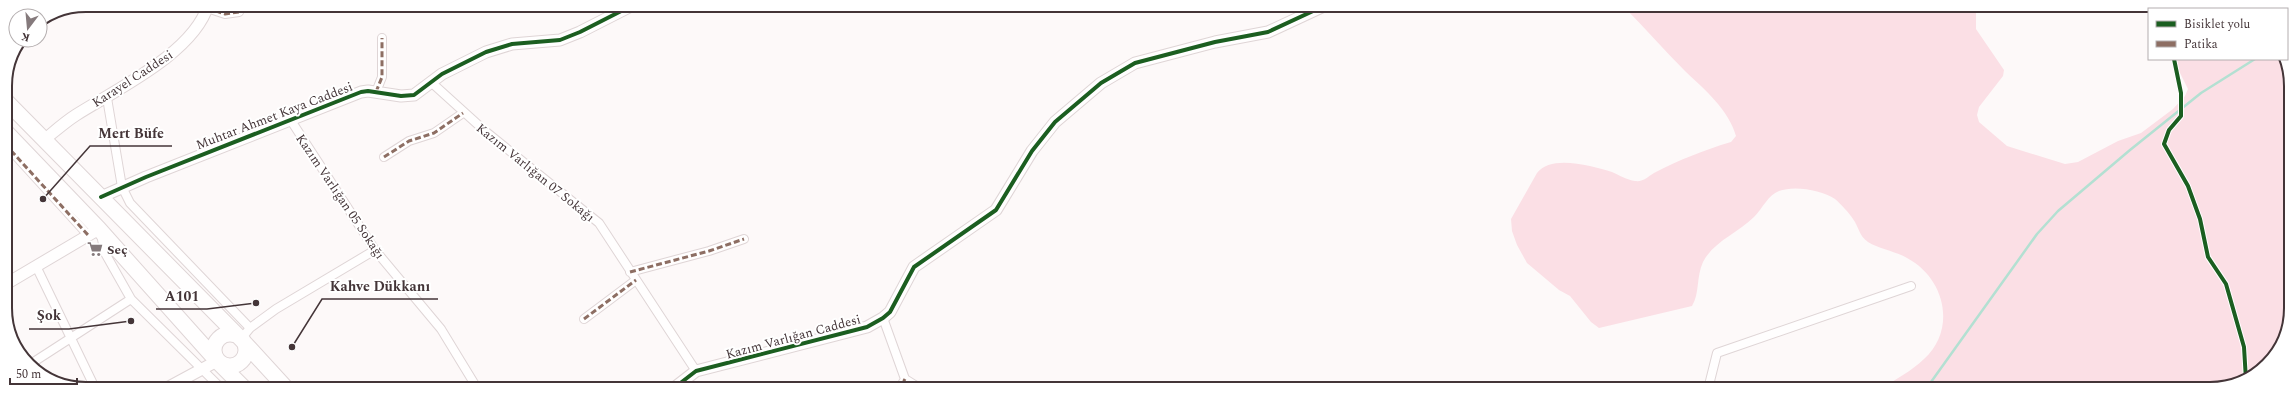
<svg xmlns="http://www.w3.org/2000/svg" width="2296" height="394" font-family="Spectral,serif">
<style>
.green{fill:#fbdfe5}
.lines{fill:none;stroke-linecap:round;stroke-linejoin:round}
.stream{stroke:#b3e0d2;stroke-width:2.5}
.street-casing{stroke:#dfd5d6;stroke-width:10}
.secondary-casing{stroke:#dfd5d6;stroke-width:13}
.highway-casing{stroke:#dfd5d6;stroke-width:17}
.street{stroke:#fffefe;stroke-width:8}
.secondary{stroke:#fffefe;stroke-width:11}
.highway{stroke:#fffefe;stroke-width:15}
.quiet{stroke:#8d6e63;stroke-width:3;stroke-dasharray:6 3;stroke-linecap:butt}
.cycleway-casing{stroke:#fff;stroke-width:6}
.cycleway{stroke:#1b5e20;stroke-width:4}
.labels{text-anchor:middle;stroke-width:4;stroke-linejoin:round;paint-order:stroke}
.street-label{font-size:13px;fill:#443538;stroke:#fff}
.poi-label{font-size:13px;font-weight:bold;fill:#443538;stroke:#fff;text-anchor:start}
.rim{fill:none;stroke:#443538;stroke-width:2}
.leader{fill:none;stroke:#443538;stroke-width:1.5}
.callout-dot{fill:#443538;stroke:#fff;stroke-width:1.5}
.callout-label{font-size:14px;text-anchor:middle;font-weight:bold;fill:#443538;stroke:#fff;stroke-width:4;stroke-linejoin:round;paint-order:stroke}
</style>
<rect width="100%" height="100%" fill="#fdf9f9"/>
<!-- green -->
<path class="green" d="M1623,6H1976V29L2004,70L2003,76L1979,107L1977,115L1979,122L2007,146L2065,164L2078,162L2118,141L2141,133L2173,109L2185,96L2188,89L2173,59H2283L2289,70L2290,319L2280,348L2263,369L2241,383L2210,389H1882C1895,379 1912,371 1924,359C1957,329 1945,278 1907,258C1895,251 1879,249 1868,242C1859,236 1859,227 1853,219C1849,213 1841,204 1835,199C1822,190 1794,185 1779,191C1768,195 1763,208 1754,217C1738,233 1714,241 1703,262C1696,277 1700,293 1692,306L1599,328L1591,322L1570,296L1559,290L1527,263L1517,245L1512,231L1511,219L1537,173C1551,154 1592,166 1612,172C1619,175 1627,180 1635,181C1644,182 1647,177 1654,173C1679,160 1704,150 1731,142L1736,136C1729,110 1704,89 1685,71C1664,50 1644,27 1623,6Z
M2163,6H2221L2227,9H2163Z"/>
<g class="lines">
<!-- stream -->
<path class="stream" d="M1926,389L2037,234L2058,211L2130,150L2201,93L2255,59"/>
<defs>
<path id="street" d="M207,8L225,14L239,12
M432,83L485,131L599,223L696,371
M376,92L382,77V38
M107,98L122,187L130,203L250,328
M290,119L375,250L441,329L477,388
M5,144L88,235
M384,157L409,141L434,133L463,113
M101,235L105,253L131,299L221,388
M36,266L95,388
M630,272L709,251L744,239
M883,318L905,379L921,389
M584,319L636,280
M241,339L250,328L276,309L375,250
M29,365L131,299
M899,389L905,379
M1708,389L1717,353L1911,286"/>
<path id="secondary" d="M44,140C55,131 65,122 76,115C115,90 194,53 208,5
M101,197L146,177L361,92L368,91L401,96L414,95L442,74L486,52L512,44L560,40L580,32L633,5
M6,284L99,229
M167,388L217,361
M674,388L696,371L867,327L883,318L890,312L914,267L996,210L1032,151L1055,122L1101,83L1135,63L1215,42L1268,32L1326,5"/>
<path id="highway" d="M5,100L241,339L286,388
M5,131L99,229L217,361L244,388
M214 350a16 16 0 1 1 32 0a16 16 0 1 1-32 0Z"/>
</defs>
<!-- street casing -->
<use href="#street" class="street-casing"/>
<!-- secondary casing -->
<use href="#secondary" class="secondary-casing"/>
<!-- highway casing -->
<use href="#highway" class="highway-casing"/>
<!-- street -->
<use href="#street" class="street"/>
<!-- secondary -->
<use href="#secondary" class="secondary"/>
<!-- highway -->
<use href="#highway" class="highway"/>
<!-- quiet -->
<path class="quiet" d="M2159,6L2160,9
M207,8L225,14L239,12
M376,92L382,77V38
M5,144L88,235
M384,157L409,141L434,133L463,113
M630,272L709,251L744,239
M584,319L636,280
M899,389L905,379"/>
<defs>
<path id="cycleway" d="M2174,59L2181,93V116L2169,130L2164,144L2188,186L2200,219L2208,257L2226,284L2244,347L2246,380
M101,197L146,177L361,92L368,91L401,96L414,95L442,74L486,52L512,44L560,40L580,32L633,5
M674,388L696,371L867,327L883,318L890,312L914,267L996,210L1032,151L1055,122L1101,83L1135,63L1215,42L1268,32L1326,5"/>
</defs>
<!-- cycleway casing -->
<use href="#cycleway" class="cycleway-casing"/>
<!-- cycleway -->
<use href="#cycleway" class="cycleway"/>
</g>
<!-- icons -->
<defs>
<symbol id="supermarket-bare" viewBox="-9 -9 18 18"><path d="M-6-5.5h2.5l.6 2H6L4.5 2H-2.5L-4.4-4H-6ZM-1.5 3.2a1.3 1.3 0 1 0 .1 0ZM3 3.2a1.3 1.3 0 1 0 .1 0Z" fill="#857a7c" stroke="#fff" stroke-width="2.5" paint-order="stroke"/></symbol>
</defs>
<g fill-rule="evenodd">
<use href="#supermarket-bare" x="84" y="238" width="22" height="22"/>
</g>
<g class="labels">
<!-- street labels -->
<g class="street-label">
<text transform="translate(132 78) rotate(-33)" y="5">Karayel Caddesi</text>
<text transform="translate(274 115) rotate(-21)" y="5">Muhtar Ahmet Kaya Caddesi</text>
<text transform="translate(536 172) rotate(39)" y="5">Kazım Varlığan 07 Sokağı</text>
<text transform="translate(341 196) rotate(56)" y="5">Kazım Varlığan 05 Sokağı</text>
<text transform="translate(793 336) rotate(-15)" y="5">Kazım Varlığan Caddesi</text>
</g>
<!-- poi labels -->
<g class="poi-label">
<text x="107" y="254">Seç</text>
</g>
</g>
<!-- crop -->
<path d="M0 0H2296V394H0ZM86 12H2210A74 74 0 0 1 2284 86V308A74 74 0 0 1 2210 382H86A74 74 0 0 1 12 308V86A74 74 0 0 1 86 12Z" fill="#fff" fill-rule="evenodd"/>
<path class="rim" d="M86 12H2210A74 74 0 0 1 2284 86V308A74 74 0 0 1 2210 382H86A74 74 0 0 1 12 308V86A74 74 0 0 1 86 12Z"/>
<!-- callouts -->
<path class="leader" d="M43 199L90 146H172M292 347L322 299H438M256 303L207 309H156M131 321L69 329H29"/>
<g class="callout-dot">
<circle cx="43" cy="199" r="4"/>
<circle cx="292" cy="347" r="4"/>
<circle cx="256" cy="303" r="4"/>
<circle cx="131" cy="321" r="4"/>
</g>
<g class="callout-label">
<text x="131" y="138">Mert Büfe</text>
<text x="380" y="291">Kahve Dükkanı</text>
<text x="182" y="301">A101</text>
<text x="49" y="320">Şok</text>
</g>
<!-- legend -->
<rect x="2148" y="8" width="140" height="52" fill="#ffffff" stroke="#b4aeaf"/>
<rect x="2156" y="21" width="20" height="6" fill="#1b5e20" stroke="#b4aeaf"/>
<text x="2184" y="28" font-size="12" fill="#443538">Bisiklet yolu</text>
<rect x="2156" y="41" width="20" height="6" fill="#8d6e63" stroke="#b4aeaf"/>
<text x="2184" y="48" font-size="12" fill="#443538">Patika</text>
<!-- north arrow -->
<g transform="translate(28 28) rotate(196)"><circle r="19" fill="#ffffff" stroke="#b4aeaf"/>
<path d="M0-3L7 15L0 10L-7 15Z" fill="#857a7c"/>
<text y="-6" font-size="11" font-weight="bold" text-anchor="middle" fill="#443538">K</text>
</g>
<!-- scale -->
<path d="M10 378v6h67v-6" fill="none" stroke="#443538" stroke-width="2"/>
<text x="16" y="378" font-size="12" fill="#443538" stroke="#ffffff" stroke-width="3" paint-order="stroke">50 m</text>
</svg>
